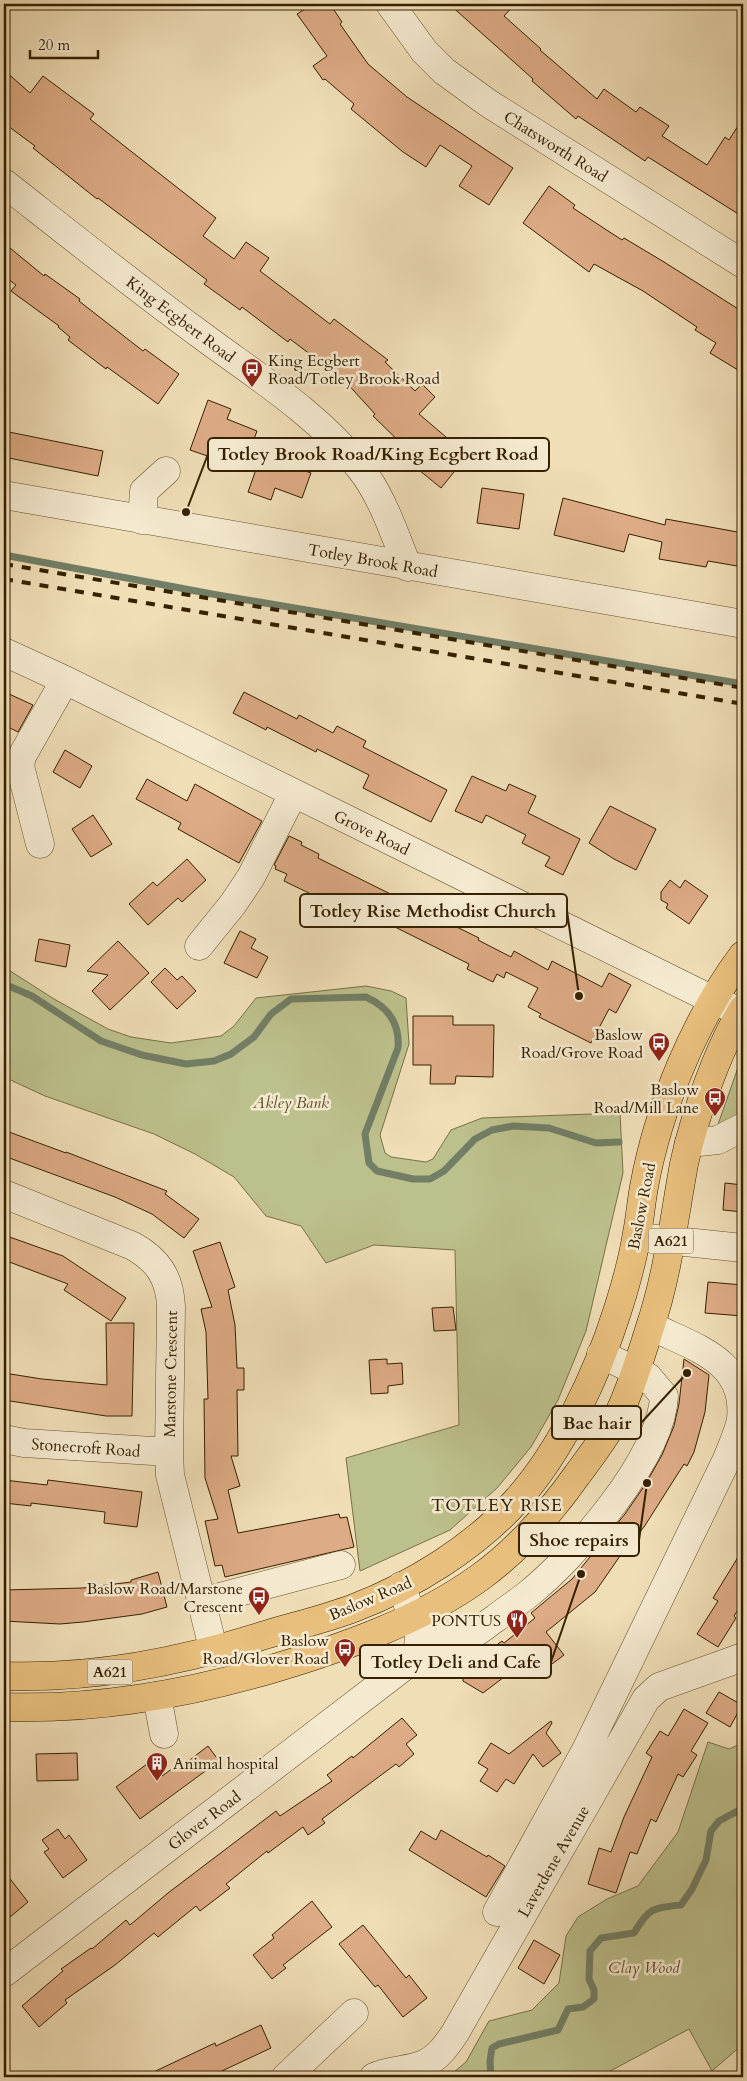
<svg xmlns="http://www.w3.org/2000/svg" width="747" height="2081" font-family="Cardo,serif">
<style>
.green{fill:#bcc08c;stroke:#787046}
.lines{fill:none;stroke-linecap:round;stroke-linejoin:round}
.stream{stroke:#727e65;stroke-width:7}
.building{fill:#ddab85;stroke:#352000}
.minor-casing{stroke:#64502e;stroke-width:29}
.major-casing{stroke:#352000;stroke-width:29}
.minor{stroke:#f5ead0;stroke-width:28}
.major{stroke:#e8bf7c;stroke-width:28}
.rail{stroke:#352000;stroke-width:4;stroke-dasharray:9 9;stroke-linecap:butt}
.labels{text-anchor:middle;stroke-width:5;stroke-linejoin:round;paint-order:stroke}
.shield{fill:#f5ead0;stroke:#6f5d3e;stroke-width:1}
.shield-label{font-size:15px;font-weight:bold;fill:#352000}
.street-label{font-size:16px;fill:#352000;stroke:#f5ead0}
.poi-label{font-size:16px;fill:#352000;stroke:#f5ead0;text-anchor:end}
.park-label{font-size:16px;font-style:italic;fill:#5e502a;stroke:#f5ead0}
.neighbourhood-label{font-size:18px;letter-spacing:1px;fill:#352000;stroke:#f5ead0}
.leader{fill:none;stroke:#352000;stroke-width:2}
.callout-dot{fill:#352000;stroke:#f5ead0;stroke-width:2}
.callout{fill:#f5ead0;stroke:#352000;stroke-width:2}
.callout-label{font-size:18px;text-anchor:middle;font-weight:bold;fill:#352000}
</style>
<rect width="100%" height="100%" fill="#f0deb7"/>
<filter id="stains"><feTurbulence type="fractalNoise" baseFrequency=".004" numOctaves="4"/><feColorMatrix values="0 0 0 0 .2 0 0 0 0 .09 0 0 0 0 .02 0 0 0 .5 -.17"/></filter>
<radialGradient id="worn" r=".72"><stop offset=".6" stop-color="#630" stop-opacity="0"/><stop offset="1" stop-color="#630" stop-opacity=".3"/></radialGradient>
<path class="green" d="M 4,967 L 54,999 L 108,1029 L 131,1037 L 171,1043 L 221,1036 L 234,1026 L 256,998 L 366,986 L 391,991 L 406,998 L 409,1044 L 380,1135 L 385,1153 L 391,1157 L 426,1162 L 433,1159 L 451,1130 L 482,1118 L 620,1113 L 623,1173 L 586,1331 L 558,1400 L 531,1447 L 497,1488 L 450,1530 L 360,1571 L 346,1458 L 459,1425 L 455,1250 L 374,1245 L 326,1263 L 301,1226 L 266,1216 L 234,1177 L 195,1154 L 154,1134 L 45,1096 L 4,1077 Z
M 740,1062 L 743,1066 L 743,1120 L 716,1130 Z
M 708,1742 L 729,1749 L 743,1743 L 743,2044 L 712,2071 L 689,2029 L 599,2077 L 448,2077 L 466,2062 L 489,2021 L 532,2010 L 559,1983 L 566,1936 L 578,1917 L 607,1899 L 638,1886 L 678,1832 Z"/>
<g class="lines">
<path class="stream" d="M 4,555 L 212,594 L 743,684
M 4,984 L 32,996 L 101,1041 L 142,1055 L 186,1064 L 214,1061 L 231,1054 L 254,1037 L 271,1014 L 291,999 L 366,997 C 388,1007 400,1024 398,1048 L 365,1134 L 369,1163 L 377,1171 L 413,1179 L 430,1179 L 444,1171 L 475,1139 L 492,1130 L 513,1126 L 549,1128 L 596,1143 L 619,1142
M 491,2077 L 490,2061 L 492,2048 L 499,2044 L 558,2030 L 568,2009 L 583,2007 L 594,1999 L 594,1990 L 589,1979 L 590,1951 L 601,1938 L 634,1933 C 649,1908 652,1908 681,1905 L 692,1889 L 706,1860 L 711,1831 L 719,1821 L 743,1808"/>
</g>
<path class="building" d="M 313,4 L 330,4 L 342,22 L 340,24 L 368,64 L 407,97 L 513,168 L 489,205 L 459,186 L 472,166 L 440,145 L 426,167 L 403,152 L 351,109 L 354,104 L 325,79 L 323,80 L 313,66 L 327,56 L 297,14 Z
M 449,4 L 515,4 L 504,16 L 541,49 L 540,50 L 597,99 L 604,89 L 636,112 L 640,107 L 669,126 L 662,136 L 707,165 L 725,137 L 729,140 L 743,118 L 743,217 L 648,157 L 645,161 L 578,116 L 576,119 L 532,81 L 533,79 Z
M 4,70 L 30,93 L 43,76 L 94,114 L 90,119 L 216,218 L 203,236 L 234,259 L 246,242 L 269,258 L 260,271 L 330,324 L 334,319 L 388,360 L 385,362 L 415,391 L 422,384 L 435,397 L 419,414 L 453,443 L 440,459 L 454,472 L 441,488 L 403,457 L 409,451 L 373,416 L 375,414 L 344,380 L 290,339 L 288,342 L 242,307 L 240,310 L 204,284 L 207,280 L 98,198 L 97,199 L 33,148 L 35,146 L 4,123 Z
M 549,186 L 575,205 L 573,208 L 622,240 L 624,238 L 664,262 L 743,312 L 743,373 L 710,353 L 716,343 L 695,330 L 697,327 L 643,291 L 594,264 L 589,272 L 523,223 Z
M 4,243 L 44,276 L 45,274 L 80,299 L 79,301 L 143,351 L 145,349 L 179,374 L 158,404 L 107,367 L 106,369 L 68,340 L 70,337 L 58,327 L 59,326 L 11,291 L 16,285 L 4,276 Z
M 208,400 L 231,409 L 227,419 L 257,431 L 248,455 L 222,445 L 216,459 L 190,450 Z
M 4,431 L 103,451 L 98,476 L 4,457 Z
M 264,447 L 283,453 L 280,462 L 311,473 L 302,498 L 275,488 L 271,500 L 248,492 Z
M 482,488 L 524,494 L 519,529 L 477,523 Z
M 563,498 L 665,525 L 666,519 L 743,533 L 743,567 L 708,561 L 706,567 L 659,559 L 662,542 L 629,534 L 624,552 L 554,535 Z
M 244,692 L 297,719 L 299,715 L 333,733 L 337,726 L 366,741 L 363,747 L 447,790 L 431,822 L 363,788 L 369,775 L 317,749 L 316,752 L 267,727 L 266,730 L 233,713 Z
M 9,694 L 33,705 L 18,732 L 4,725 L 4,704 Z
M 65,750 L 92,766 L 80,788 L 53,772 Z
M 472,776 L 506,791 L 509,784 L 536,796 L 528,813 L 580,839 L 563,875 L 545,866 L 550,857 L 522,843 L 526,835 L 486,815 L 482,823 L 455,811 Z
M 147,779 L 187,801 L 195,784 L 262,821 L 239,863 L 178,829 L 181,823 L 136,799 Z
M 610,806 L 656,829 L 636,870 L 614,859 L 589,843 Z
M 93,815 L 112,844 L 91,857 L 72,829 Z
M 289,836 L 302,842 L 301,845 L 319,854 L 318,858 L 479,938 L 478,940 L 511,957 L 514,951 L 548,970 L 552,961 L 602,987 L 609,973 L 631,985 L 616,1013 L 609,1009 L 591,1043 L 539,1017 L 541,1014 L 528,1007 L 538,988 L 506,972 L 504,978 L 497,974 L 493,982 L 467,969 L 469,964 L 383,921 L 387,914 L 349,895 L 342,909 L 284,881 L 287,874 L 275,869 L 276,866 L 274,865 Z
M 187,859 L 206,880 L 182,902 L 178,898 L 148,925 L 129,904 L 153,882 L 157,886 Z
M 670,880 L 680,888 L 685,880 L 708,896 L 689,924 L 666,908 L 668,904 L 661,900 L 661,892 Z
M 240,931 L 256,939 L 251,948 L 268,957 L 257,978 L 224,963 Z
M 39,939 L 70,945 L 66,967 L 35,961 Z
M 118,941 L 149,973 L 110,1010 L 92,991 L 108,975 L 87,971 Z
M 165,968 L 177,980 L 182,976 L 196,991 L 177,1009 L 151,982 Z
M 413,1016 L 453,1016 L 453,1025 L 494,1025 L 493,1077 L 456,1076 L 455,1084 L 430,1084 L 431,1065 L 413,1065 Z
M 9,1132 L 66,1153 L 66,1152 L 167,1191 L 165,1194 L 199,1219 L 184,1238 L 152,1214 L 115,1197 L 4,1156 L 4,1144 Z
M 725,1183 L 743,1185 L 743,1212 L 723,1210 Z
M 4,1235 L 63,1256 L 126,1298 L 111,1321 L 64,1290 L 68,1284 L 4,1260 Z
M 220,1242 L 235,1287 L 228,1290 L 235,1325 L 237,1368 L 244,1368 L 244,1390 L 237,1390 L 238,1456 L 231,1456 L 240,1486 L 228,1490 L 238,1533 L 339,1514 L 340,1518 L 347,1517 L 354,1547 L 225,1577 L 222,1565 L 215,1566 L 205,1521 L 218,1519 L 205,1478 L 204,1399 L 208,1399 L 206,1332 L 201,1309 L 212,1307 L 193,1251 Z
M 708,1282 L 743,1285 L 743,1316 L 705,1313 Z
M 453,1307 L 456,1330 L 434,1331 L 432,1308 Z
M 106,1323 L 134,1323 L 132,1416 L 106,1416 L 4,1400 L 4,1373 L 42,1379 L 107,1385 Z
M 387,1359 L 387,1364 L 402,1363 L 403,1384 L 388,1386 L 388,1393 L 371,1394 L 369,1360 Z
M 684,1359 L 709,1375 L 705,1412 L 694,1452 L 687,1466 L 684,1464 L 644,1527 L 620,1556 L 595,1592 L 546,1632 L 564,1655 L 548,1667 L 538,1654 L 519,1669 L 520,1665 L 483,1693 L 463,1681 L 463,1670 L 502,1641 L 504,1643 L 535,1618 L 531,1613 L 572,1579 L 625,1514 L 645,1485 L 662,1455 L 674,1426 L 679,1404 Z
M 4,1480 L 47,1485 L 48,1480 L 142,1492 L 137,1527 L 104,1523 L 105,1512 L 31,1503 L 31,1506 L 4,1503 Z
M 743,1549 L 743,1602 L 734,1616 L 736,1618 L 718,1647 L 697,1634 L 718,1601 L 713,1598 Z
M 158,1572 L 167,1607 L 142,1614 L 83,1622 L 60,1624 L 4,1621 L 4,1590 L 83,1588 L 131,1582 L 131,1580 Z
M 719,1692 L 742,1705 L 730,1727 L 706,1713 Z
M 684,1709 L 708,1723 L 691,1751 L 697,1755 L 683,1777 L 678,1774 L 656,1822 L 651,1819 L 637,1854 L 630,1852 L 616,1893 L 588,1884 L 599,1848 L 611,1852 L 624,1817 L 652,1757 L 646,1753 L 660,1731 L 668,1736 Z
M 402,1718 L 417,1735 L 406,1744 L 414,1754 L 399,1767 L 396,1764 L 322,1819 L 325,1823 L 308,1835 L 303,1827 L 268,1853 L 267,1851 L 226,1884 L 230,1888 L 200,1911 L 196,1906 L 158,1937 L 154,1933 L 115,1965 L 65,2000 L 67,2003 L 39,2027 L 22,2006 L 63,1971 L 61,1969 L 91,1948 L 92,1949 L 126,1920 L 130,1925 L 168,1893 L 276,1811 L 280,1816 L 332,1781 L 327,1775 L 352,1756 L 353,1758 Z
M 551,1721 L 552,1723 L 546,1733 L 561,1753 L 543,1767 L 533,1754 L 514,1784 L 506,1779 L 497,1792 L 480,1781 L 488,1769 L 478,1763 L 491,1743 L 509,1754 Z
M 208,1746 L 219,1761 L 140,1819 L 116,1787 L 151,1761 L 162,1776 L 180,1763 L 182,1766 Z
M 77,1753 L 78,1780 L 37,1781 L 36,1754 Z
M 58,1829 L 65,1839 L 69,1835 L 87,1860 L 63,1878 L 44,1852 L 49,1849 L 42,1840 Z
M 441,1830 L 487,1857 L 488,1855 L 505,1866 L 486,1897 L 409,1850 L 421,1831 L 436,1840 Z
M 4,1871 L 28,1902 L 4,1922 Z
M 312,1901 L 332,1927 L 283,1965 L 286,1968 L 272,1979 L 253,1955 L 274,1938 L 272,1935 Z
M 363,1925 L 406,1978 L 409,1975 L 427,1998 L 403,2017 L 378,1985 L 375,1987 L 339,1944 Z
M 534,1940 L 560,1955 L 544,1984 L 518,1968 Z
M 261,2025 L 271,2048 L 209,2077 L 143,2077 L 215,2043 L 216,2046 Z"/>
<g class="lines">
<g class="minor-casing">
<path id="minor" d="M 390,4 L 424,51 L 444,71 L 488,103 L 743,264
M 4,183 C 69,234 134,286 201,335 C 256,376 318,414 360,468 C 383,497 394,534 408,567
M 4,495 L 743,624
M 142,520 L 144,491 L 166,471
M 4,652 L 65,680 L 713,1000 L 741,1012
M 40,844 L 20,766 L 22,756 L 65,680
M 199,946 L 233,904 L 251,877 L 293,794
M 689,1143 L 718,1140 L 743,1127
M 4,1194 L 133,1246 C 158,1260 170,1278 171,1307 L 169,1452 L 170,1475 L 214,1652
M 637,1237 L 743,1248
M 4,1439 L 24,1443 L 169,1452
M 201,1602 L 341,1565
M 419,1634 C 436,1637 455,1643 471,1635 C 480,1631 488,1623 496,1618 C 506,1610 517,1603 527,1595 C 574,1558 662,1457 664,1396 L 648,1377 L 601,1354
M 157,1696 L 164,1734
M 497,1912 L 586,1750 L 727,1459 C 732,1446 739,1432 741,1419 C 747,1359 692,1347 651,1326
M 4,1973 L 410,1662 L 418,1650 L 419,1634 L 401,1586
M 286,2077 L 354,2013
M 374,2077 C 390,2069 409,2071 424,2064 C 438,2058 447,2045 455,2033 L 646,1699 L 659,1687 L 743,1657"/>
</g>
<g class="major-casing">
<path id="major" d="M 4,1676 C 94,1679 180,1662 265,1635 C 295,1626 325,1619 354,1608 C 412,1586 475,1547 517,1500 C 561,1451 597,1375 617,1312 C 625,1287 633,1259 637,1233 C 640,1218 641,1203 644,1187 C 658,1109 695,1019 743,955
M 4,1707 C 96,1710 187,1694 275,1668 C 345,1647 419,1621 479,1578 C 518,1550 550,1513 577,1475 C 592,1455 607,1435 619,1413 C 631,1389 642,1353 650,1327 C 668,1274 674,1218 684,1164 C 694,1118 718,1048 743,1009"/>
</g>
<use href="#minor" class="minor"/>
<use href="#major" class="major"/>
<path class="rail" d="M 4,564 L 743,688
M 4,579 L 743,704"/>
</g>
<defs>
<g id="bus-pin" transform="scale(1.125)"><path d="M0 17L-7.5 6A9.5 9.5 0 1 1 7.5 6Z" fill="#8f2418" stroke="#f5ead0"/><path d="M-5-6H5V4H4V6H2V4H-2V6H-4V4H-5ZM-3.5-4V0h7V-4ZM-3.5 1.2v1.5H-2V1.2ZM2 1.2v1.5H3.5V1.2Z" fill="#fff"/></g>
<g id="restaurant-pin" transform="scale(1.125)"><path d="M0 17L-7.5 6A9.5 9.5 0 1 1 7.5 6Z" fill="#8f2418" stroke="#f5ead0"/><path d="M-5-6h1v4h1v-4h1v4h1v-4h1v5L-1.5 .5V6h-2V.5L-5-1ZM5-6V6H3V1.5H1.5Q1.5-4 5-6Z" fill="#fff"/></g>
<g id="building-pin" transform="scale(1.125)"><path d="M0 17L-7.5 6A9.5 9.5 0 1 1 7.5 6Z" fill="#8f2418" stroke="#f5ead0"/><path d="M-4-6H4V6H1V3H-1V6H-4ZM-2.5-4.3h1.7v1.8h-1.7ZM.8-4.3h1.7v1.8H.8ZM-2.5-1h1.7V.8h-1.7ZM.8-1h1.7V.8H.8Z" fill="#fff"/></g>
</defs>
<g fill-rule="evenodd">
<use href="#bus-pin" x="252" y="369"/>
<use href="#bus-pin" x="659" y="1043"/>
<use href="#bus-pin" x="715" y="1098"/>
<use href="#bus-pin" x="259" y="1597"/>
<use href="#restaurant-pin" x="517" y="1620"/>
<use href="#bus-pin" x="345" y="1649"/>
<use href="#building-pin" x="157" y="1763"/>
</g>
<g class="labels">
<g class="shield">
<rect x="648.5" y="1228.5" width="45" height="25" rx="4"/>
<rect x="87.5" y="1659.5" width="45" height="25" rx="4"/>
</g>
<g class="shield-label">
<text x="671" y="1246">A621</text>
<text x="110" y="1677">A621</text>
</g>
<g class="street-label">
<text transform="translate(556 146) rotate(32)" y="6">Chatsworth Road</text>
<text transform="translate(181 319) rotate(37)" y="6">King Ecgbert Road</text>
<text transform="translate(373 560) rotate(10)" y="6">Totley Brook Road</text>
<text transform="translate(372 832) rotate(26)" y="6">Grove Road</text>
<text transform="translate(641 1206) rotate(-79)" y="6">Baslow Road</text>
<text transform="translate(170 1374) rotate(-89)" y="6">Marstone Crescent</text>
<text transform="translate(86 1447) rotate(4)" y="6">Stonecroft Road</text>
<text transform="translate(370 1598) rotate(-23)" y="6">Baslow Road</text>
<text transform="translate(204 1820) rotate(-37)" y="6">Glover Road</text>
<text transform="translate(553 1861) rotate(-60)" y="6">Laverdene Avenue</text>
</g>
<g class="poi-label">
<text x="268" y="366" text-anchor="start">King Ecgbert<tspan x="268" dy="18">Road/Totley Brook Road</tspan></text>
<text x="643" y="1040">Baslow<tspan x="643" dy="18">Road/Grove Road</tspan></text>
<text x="699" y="1095">Baslow<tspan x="699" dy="18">Road/Mill Lane</tspan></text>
<text x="243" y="1594">Baslow Road/Marstone<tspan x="243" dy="18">Crescent</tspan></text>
<text x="501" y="1626">PONTUS</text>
<text x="329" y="1646">Baslow<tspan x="329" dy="18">Road/Glover Road</tspan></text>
<text x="173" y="1769" text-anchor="start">Animal hospital</text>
</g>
<g class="park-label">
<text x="291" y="1108">Akley Bank</text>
<text x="644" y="1973">Clay Wood</text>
</g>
<g class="neighbourhood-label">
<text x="497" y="1511">TOTLEY RISE</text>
</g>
</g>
<path class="leader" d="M186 512L208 454M579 996L567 911M687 1373L641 1423M647 1483L639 1540M581 1574L551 1662"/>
<g class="callout-dot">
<circle cx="186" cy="512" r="5"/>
<circle cx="579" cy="996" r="5"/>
<circle cx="687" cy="1373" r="5"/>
<circle cx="647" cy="1483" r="5"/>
<circle cx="581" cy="1574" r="5"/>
</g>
<g class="callout">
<rect x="208" y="438" width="341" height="33" rx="5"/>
<rect x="300" y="894" width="267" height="33" rx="5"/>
<rect x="552" y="1406" width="89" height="33" rx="5"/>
<rect x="519" y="1523" width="120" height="33" rx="5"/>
<rect x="360" y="1645" width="191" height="33" rx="5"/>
</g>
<g class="callout-label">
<text x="378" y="460">Totley Brook Road/King Ecgbert Road</text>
<text x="433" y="917">Totley Rise Methodist Church</text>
<text x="597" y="1429">Bae hair</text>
<text x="579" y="1546">Shoe repairs</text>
<text x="456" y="1668">Totley Deli and Cafe</text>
</g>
<rect width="747" height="2081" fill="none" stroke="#f0deb7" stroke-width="20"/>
<rect x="5" y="5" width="737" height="2071" fill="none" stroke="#352000" stroke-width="2.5"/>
<rect x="10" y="10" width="727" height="2061" fill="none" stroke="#352000"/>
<path d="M30 50v8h68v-8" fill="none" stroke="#352000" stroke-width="2.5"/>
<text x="38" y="50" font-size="15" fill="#352000" stroke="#f5ead0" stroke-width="4" paint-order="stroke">20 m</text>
<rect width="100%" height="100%" filter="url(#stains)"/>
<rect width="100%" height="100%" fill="url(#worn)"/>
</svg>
